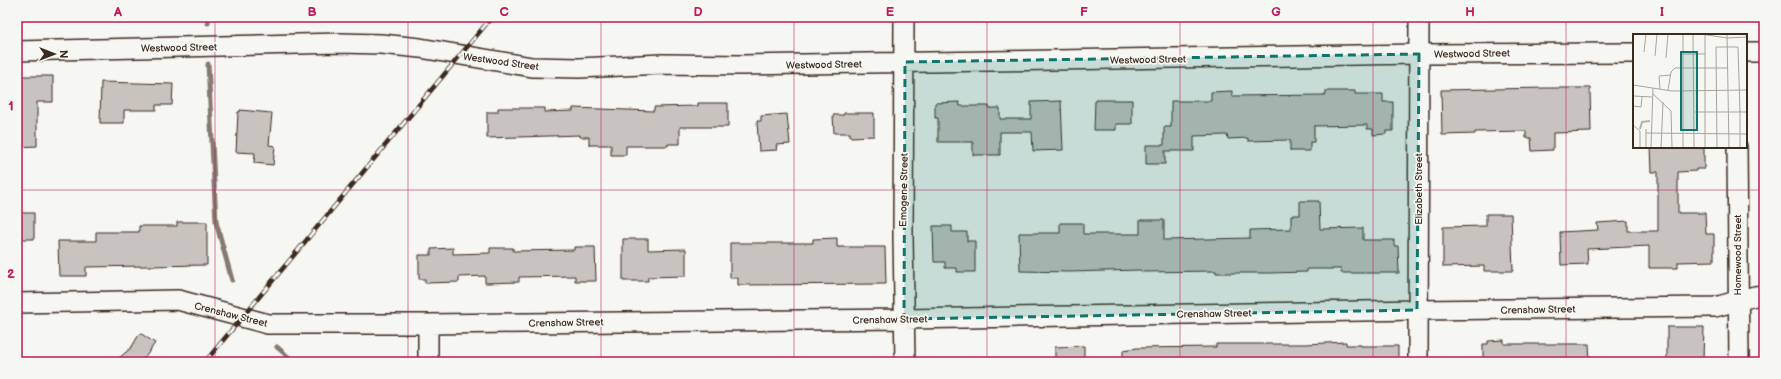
<svg xmlns="http://www.w3.org/2000/svg" width="1781" height="379" font-family="'Balsamiq Sans',sans-serif">
<style>
.lines{fill:none;stroke-linecap:round;stroke-linejoin:round}
.stream{stroke:#857a71;stroke-width:5}
.building{fill:#c8c3be;stroke:#3b2a1e}
.street-casing{stroke:#3b2a1e;stroke-width:22}
.street{stroke:#f6f6f2;stroke-width:19}
.rail-casing{stroke:#3b2a1e;stroke-width:4.5}
.rail{stroke:#f6f6f2;stroke-width:3;stroke-dasharray:9;stroke-linecap:butt}
.marked{fill:#0f766e;fill-opacity:0.2;stroke:#0f766e;stroke-width:3;stroke-dasharray:8 5;stroke-linejoin:round}
.grid{fill:none;stroke:#c2185b;stroke-width:1;stroke-opacity:0.55}
.labels{text-anchor:middle;stroke-width:3.5;stroke-linejoin:round;paint-order:stroke}
.street-label{font-size:10px;fill:#3b2a1e;stroke:#f6f6f2}
.inset-river{fill:none;stroke:#b6b0a9;stroke-width:2}
.inset-road{fill:none;stroke:#aba49d;stroke-width:1}
.view{fill:#0f766e;fill-opacity:0.15;stroke:#0f766e;stroke-width:2}
.inset-edge{fill:none;stroke:#3b2a1e;stroke-width:2}
.neatline{fill:none;stroke:#c2185b;stroke-width:1.5}
.grid-label{font-size:13px;text-anchor:middle;font-weight:bold;fill:#c2185b}
</style>
<rect width="100%" height="100%" fill="#f6f6f2"/>
<filter id="ink" filterUnits="userSpaceOnUse"><feTurbulence type="fractalNoise" baseFrequency=".025" numOctaves="2"/><feDisplacementMap in="SourceGraphic" scale="8" xChannelSelector="R" yChannelSelector="G"/><feConvolveMatrix kernelMatrix="1 2 1 2 8 2 1 2 1" color-interpolation-filters="sRGB"/></filter>
<g filter="url(#ink)">
<g class="lines">
<path class="stream" d="M 208,17 L 208,23
M 208,64 L 216,222 L 232,280
M 277,347 L 294,362"/>
</g>
<path class="building" d="M 17,76 L 53,76 L 53,102 L 37,102 L 37,146 L 17,147 Z
M 101,82 L 173,84 L 172,105 L 156,105 L 156,110 L 124,110 L 124,123 L 100,123 Z
M 1547,88 L 1590,88 L 1591,132 L 1553,133 L 1553,150 L 1532,151 L 1531,138 L 1526,138 L 1526,131 L 1475,132 L 1475,134 L 1442,135 L 1441,90 Z
M 1232,91 L 1232,96 L 1326,95 L 1326,91 L 1355,91 L 1355,94 L 1383,94 L 1383,102 L 1393,102 L 1393,131 L 1386,131 L 1386,134 L 1373,135 L 1373,129 L 1367,129 L 1367,125 L 1314,126 L 1314,142 L 1310,142 L 1310,151 L 1290,151 L 1290,140 L 1248,141 L 1248,138 L 1228,139 L 1227,135 L 1194,136 L 1194,151 L 1165,151 L 1165,164 L 1146,164 L 1146,145 L 1164,145 L 1164,127 L 1171,127 L 1171,101 L 1211,101 L 1211,92 Z
M 1095,100 L 1132,100 L 1132,124 L 1116,124 L 1116,130 L 1094,130 Z
M 1061,101 L 1063,150 L 1033,151 L 1032,132 L 1000,132 L 1000,155 L 973,155 L 973,142 L 938,142 L 938,118 L 935,118 L 935,103 L 959,102 L 960,106 L 989,106 L 989,108 L 1000,108 L 1000,119 L 1031,119 L 1031,102 Z
M 698,103 L 728,103 L 728,127 L 680,127 L 680,144 L 668,144 L 668,146 L 626,146 L 626,155 L 611,155 L 611,145 L 589,145 L 589,137 L 580,137 L 580,135 L 487,138 L 487,112 L 498,112 L 498,108 L 545,108 L 545,112 L 573,111 L 573,108 L 654,111 L 654,107 L 698,106 Z
M 240,110 L 272,113 L 269,145 L 275,146 L 273,165 L 254,163 L 255,153 L 236,152 L 238,112 L 240,112 Z
M 844,113 L 874,113 L 874,136 L 850,137 L 850,133 L 834,133 L 833,115 L 844,115 Z
M 787,114 L 790,144 L 776,145 L 777,150 L 759,151 L 757,121 L 761,121 L 761,116 Z
M 1651,147 L 1704,148 L 1704,169 L 1696,169 L 1696,171 L 1678,172 L 1678,213 L 1705,213 L 1706,234 L 1714,234 L 1714,261 L 1678,262 L 1678,268 L 1649,268 L 1649,246 L 1587,249 L 1588,264 L 1561,265 L 1560,232 L 1598,230 L 1597,223 L 1628,221 L 1628,231 L 1658,231 L 1658,172 L 1652,172 Z
M 1300,201 L 1319,201 L 1320,229 L 1363,228 L 1363,240 L 1394,240 L 1394,246 L 1398,246 L 1399,273 L 1341,273 L 1341,269 L 1307,269 L 1307,272 L 1269,273 L 1216,273 L 1216,271 L 1143,272 L 1140,270 L 1070,272 L 1020,271 L 1019,233 L 1060,233 L 1060,223 L 1083,223 L 1083,234 L 1140,234 L 1140,220 L 1164,220 L 1164,240 L 1250,238 L 1250,230 L 1291,229 L 1291,215 L 1300,215 Z
M 17,213 L 34,213 L 34,239 L 17,239 Z
M 1486,214 L 1511,214 L 1513,271 L 1484,271 L 1484,266 L 1443,267 L 1443,227 L 1486,226 Z
M 177,222 L 207,222 L 207,265 L 86,267 L 86,276 L 59,276 L 58,241 L 96,241 L 96,232 L 139,232 L 139,226 L 177,226 Z
M 933,226 L 952,226 L 952,232 L 967,232 L 967,241 L 975,241 L 975,272 L 957,272 L 957,268 L 945,268 L 945,262 L 934,262 Z
M 837,238 L 837,247 L 885,247 L 886,284 L 738,285 L 738,278 L 730,278 L 730,243 L 813,243 L 813,239 Z
M 623,239 L 648,239 L 648,250 L 686,249 L 686,276 L 648,277 L 648,281 L 623,281 Z
M 574,247 L 595,247 L 596,281 L 575,281 L 575,276 L 519,277 L 519,282 L 485,283 L 485,276 L 459,277 L 459,282 L 425,283 L 425,279 L 419,279 L 419,255 L 431,255 L 431,249 L 453,248 L 453,254 L 490,253 L 490,248 L 513,248 L 513,251 L 574,250 Z
M 1667,327 L 1704,327 L 1703,359 L 1667,359 Z
M 140,333 L 155,343 L 142,362 L 114,362 L 131,348 Z
M 1504,340 L 1504,344 L 1589,344 L 1590,362 L 1483,362 L 1483,344 L 1488,344 L 1488,341 Z
M 1346,342 L 1346,345 L 1361,345 L 1361,346 L 1398,346 L 1398,362 L 1123,362 L 1123,350 L 1137,348 L 1216,347 L 1216,344 L 1306,344 Z
M 1084,346 L 1084,362 L 1055,362 L 1055,347 Z"/>
<g class="lines">
<g class="street-casing">
<path id="street" d="M 904,17 L 903,236 L 905,362
M 17,51 L 339,43 L 381,44 L 420,48 L 532,67 L 579,68 L 662,64 L 743,65 L 1419,54 L 1634,53
M 1746,52 L 1764,52
M 1737,147 L 1739,362
M 17,303 L 178,300 L 268,324 L 428,324 L 904,319 L 1417,310 L 1715,307 L 1755,296 L 1764,295
M 428,362 L 428,324
M 1418,362 L 1419,17"/>
</g>
<use href="#street" class="street"/>
<g class="rail-casing">
<path id="rail" d="M 205,362 L 492,17"/>
</g>
<use href="#rail" class="rail"/>
</g>
</g>
<path class="marked" d="M 1419,54 L 1417,310 L 904,319 L 905,62 Z"/>
<path class="grid" d="M 215,17 L 215,362M 408,17 L 408,362M 601,17 L 601,362M 794,17 L 794,362M 987,17 L 987,362M 1180,17 L 1180,362M 1373,17 L 1373,362M 1566,17 L 1566,362M 17,190 L 1764,190"/>
<g class="labels">
<g class="street-label">
<text transform="translate(179 47) rotate(-1)" y="4">Westwood Street</text>
<text transform="translate(1472 53) rotate(-1)" y="4">Westwood Street</text>
<text transform="translate(1148 59) rotate(-1)" y="4">Westwood Street</text>
<text transform="translate(501 61) rotate(8)" y="4">Westwood Street</text>
<text transform="translate(824 64) rotate(-1)" y="4">Westwood Street</text>
<text transform="translate(1418 189) rotate(-90)" y="4">Elizabeth Street</text>
<text transform="translate(903 190) rotate(-89)" y="4">Emogene Street</text>
<text transform="translate(1737 255) rotate(-90)" y="4">Homewood Street</text>
<text transform="translate(1538 309) rotate(-1)" y="4">Crenshaw Street</text>
<text transform="translate(1214 313) rotate(-1)" y="4">Crenshaw Street</text>
<text transform="translate(231 314) rotate(14)" y="4">Crenshaw Street</text>
<text transform="translate(890 319) rotate(-1)" y="4">Crenshaw Street</text>
<text transform="translate(566 322) rotate(-1)" y="4">Crenshaw Street</text>
</g>
</g>
<g transform="translate(1633 34)">
<rect width="114" height="114" fill="#f6f6f2"/>
<path class="inset-river" d="M 7,95 L 9,88 L 17,87"/>
<path class="inset-road" d="M 50,0 L 50,114M 60,0 L 61,114M 68,0 L 94,4 L 114,3M 94,0 L 96,113M 72,1 L 72,114M 11,18 L 13,0M 50,20 L 72,20M 22,22 L 24,0M 33,24 L 35,0M 0,51 L 39,57 L 114,56M 27,55 L 26,42 L 38,41M 35,56 L 38,38 L 42,34 L 95,34M 20,60 L 38,77 L 39,114M 0,62 L 19,63M 0,72 L 8,73 L 9,63M 107,76 L 107,114M 62,78 L 114,78M 0,91 L 7,97 L 7,114M 13,99 L 114,100M 13,114 L 13,95M 18,114 L 20,54M 28,114 L 30,68M 84,114 L 83,13 L 105,13 L 107,78"/>
<path class="view" d="M 48,18 L 64,18 L 64,96 L 48,96 Z"/>
<rect width="114" height="114" class="inset-edge"/>
</g>
<rect width="1781" height="379" fill="none" stroke="#f6f6f2" stroke-width="44"/>
<g transform="translate(54 54) rotate(90)" stroke="#f6f6f2" stroke-width="3" paint-order="stroke">
<path d="M0-3L7 15L0 10L-7 15Z" fill="#3b2a1e"/>
<text y="-6" font-size="11" font-weight="bold" text-anchor="middle" fill="#3b2a1e">N</text>
</g>
<rect x="22" y="22" width="1737" height="335" class="neatline"/>
<g class="grid-label">
<text x="118" y="16">A</text>
<text x="312" y="16">B</text>
<text x="504" y="16">C</text>
<text x="698" y="16">D</text>
<text x="890" y="16">E</text>
<text x="1084" y="16">F</text>
<text x="1276" y="16">G</text>
<text x="1470" y="16">H</text>
<text x="1662" y="16">I</text>
<text x="11" y="110">1</text>
<text x="11" y="278">2</text>
</g>
</svg>
